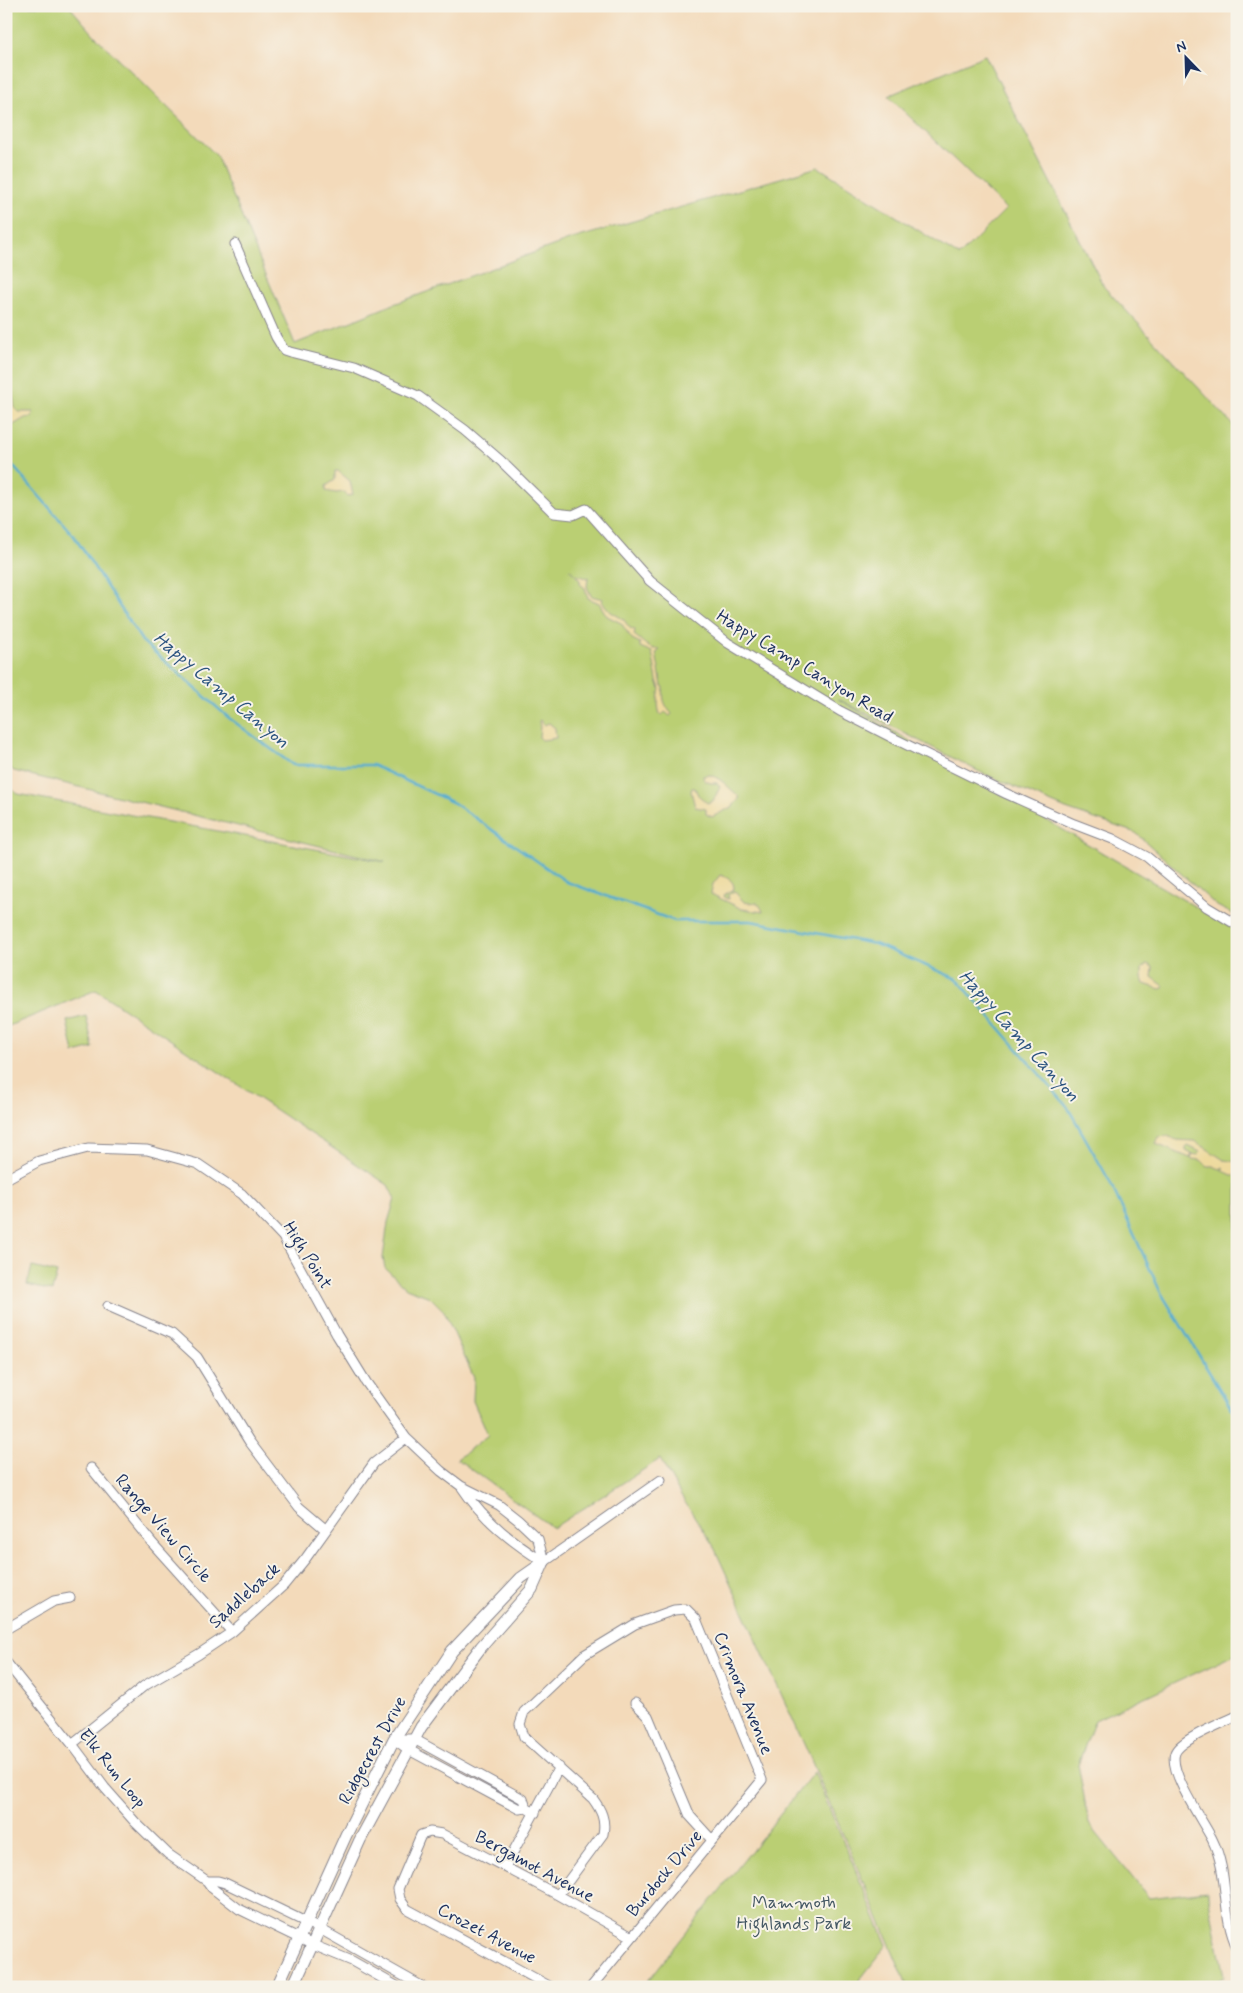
<svg xmlns="http://www.w3.org/2000/svg" width="1243" height="1993" font-family="Mynerve,sans-serif">
<style>
.green{fill:#bacf73;stroke:#6a7f68}
.sand{fill:#eeda9e;stroke:#84847e}
.lines{fill:none;stroke-linecap:round;stroke-linejoin:round}
.stream{stroke:#52acd0;stroke-width:2.5}
.minor-casing{stroke:#87848c;stroke-width:11}
.tertiary-casing{stroke:#87848c;stroke-width:13}
.minor{stroke:#fff;stroke-width:9}
.tertiary{stroke:#fff;stroke-width:11}
.labels{text-anchor:middle;stroke-width:4;stroke-linejoin:round;paint-order:stroke}
.street-label{font-size:18px;fill:#1b2f5e;stroke:#f7f3e8}
.park-label{font-size:18px;fill:#435763;stroke:#f7f3e8}
.water-label{font-size:19px;font-style:italic;fill:#2c5480;stroke:#f7f3e8}
</style>
<rect width="100%" height="100%" fill="#f7f3e8"/>
<filter id="ink" filterUnits="userSpaceOnUse"><feTurbulence type="fractalNoise" baseFrequency=".02" numOctaves="2"/><feDisplacementMap in="SourceGraphic" scale="10" xChannelSelector="R" yChannelSelector="G"/><feConvolveMatrix kernelMatrix="1 2 1 2 8 2 1 2 1" color-interpolation-filters="sRGB"/></filter>
<filter id="wash" filterUnits="userSpaceOnUse"><feTurbulence type="fractalNoise" baseFrequency=".0096" numOctaves="4" result="noise"/><feDisplacementMap in="SourceGraphic" scale="20" xChannelSelector="R" yChannelSelector="G"/><feGaussianBlur stdDeviation="1.12" result="paint"/><feColorMatrix in="noise" values="0 0 0 0 0 0 0 0 0 0 0 0 0 0 0 0 0 1.4 0 .05"/><feComposite in="paint" operator="in"/></filter>
<g filter="url(#wash)">
<rect width="100%" height="100%" fill="#f3daba"/>
<path class="green" d="M 6,6 L 69,6 L 97,38 L 216,155 L 295,344 L 394,304 L 569,240 L 818,167 L 959,256 L 1006,209 L 888,96 L 985,55 L 1104,287 L 1237,429 L 1237,916 L 1217,906 L 1136,833 L 1066,809 L 980,772 L 838,699 L 1237,931 L 1237,1654 L 1095,1720 L 1078,1764 L 1089,1824 L 1149,1898 L 1207,1891 L 1224,1976 L 1207,1987 L 908,1987 L 809,1755 L 713,1545 L 681,1496 L 660,1459 L 553,1528 L 457,1459 L 488,1435 L 473,1401 L 474,1378 L 444,1311 L 430,1297 L 406,1288 L 385,1268 L 383,1258 L 388,1222 L 395,1199 L 388,1185 L 96,990 L 6,1027 L 6,785 L 18,794 L 385,862 L 14,771 L 6,765 Z
M 86,1016 L 93,1048 L 74,1053 L 67,1021 Z
M 32,1267 L 57,1273 L 52,1291 L 27,1285 Z
M 814,1772 L 887,1945 L 854,1987 L 643,1987 Z"/>
<path class="sand" d="M 8,362 L 15,409 L 19,412 L 33,412 L 32,417 L 25,418 L 10,427 L 6,424 L 6,363 Z
M 335,471 L 338,471 L 350,481 L 353,495 L 347,496 L 345,492 L 336,493 L 326,491 L 326,486 L 335,480 Z
M 569,569 L 576,575 L 586,578 L 588,577 L 587,587 L 591,596 L 603,599 L 602,602 L 611,612 L 623,619 L 630,628 L 635,630 L 634,635 C 642,640 649,651 659,649 L 659,651 L 656,653 L 662,686 L 664,687 C 662,698 664,705 672,714 L 670,716 L 665,712 L 662,715 L 660,714 C 657,706 658,697 660,689 L 657,680 L 652,652 L 640,647 L 640,643 L 632,639 L 621,623 L 607,616 L 599,603 L 588,598 L 585,588 L 580,584 L 580,580 Z
M 540,720 L 544,725 L 549,723 L 555,728 L 556,738 L 542,740 L 539,737 L 540,727 L 539,721 Z
M 710,775 C 723,779 728,788 739,796 L 739,799 L 732,807 L 712,817 L 706,814 L 706,809 L 695,807 L 691,791 L 692,788 L 695,788 L 698,795 L 707,803 L 713,801 L 720,787 L 717,783 L 710,783 L 704,780 L 703,776 Z
M 720,875 C 728,878 734,880 734,889 L 724,895 L 725,898 L 729,899 L 728,895 L 734,891 L 744,902 C 755,905 757,897 763,912 L 742,909 L 711,894 L 713,884 Z
M 1147,964 L 1153,967 L 1152,977 L 1164,986 L 1163,988 L 1160,989 L 1144,984 L 1142,978 L 1142,968 Z
M 1168,1136 L 1176,1140 L 1195,1141 L 1224,1160 L 1237,1162 L 1237,1175 L 1232,1175 L 1221,1170 L 1224,1170 L 1223,1167 L 1220,1169 L 1213,1166 L 1207,1166 L 1201,1160 L 1191,1159 L 1192,1154 L 1199,1155 L 1200,1152 L 1188,1146 L 1186,1148 L 1186,1151 L 1192,1154 L 1190,1158 L 1156,1144 L 1159,1137 Z"/>
<g class="lines">
<path class="stream" d="M 6,458 L 74,536 L 142,641 L 229,718 L 293,765 L 372,765 L 454,803 L 567,882 L 675,921 L 751,921 L 875,944 L 957,979 L 1067,1106 L 1109,1180 L 1160,1291 L 1237,1418"/>
</g>
</g>
<g filter="url(#ink)">
<g class="lines">
<g class="minor-casing">
<path id="minor" d="M 235,244 L 276,337 L 284,350 L 290,352 L 354,368 L 418,396 L 465,430 L 501,461 L 554,513 L 573,515 L 586,509 L 650,581 L 728,643 L 840,711 L 893,738 L 1007,794 L 1074,824 L 1113,839 L 1147,857 L 1207,907 L 1237,925
M 6,1179 L 39,1161 L 88,1148 L 147,1150 L 198,1164 L 242,1194 L 283,1237 L 337,1335 L 366,1382 L 406,1438 L 441,1471 L 461,1486
M 108,1306 L 172,1334 L 197,1357 L 249,1441 L 299,1507 L 325,1529
M 91,1468 L 153,1544 L 232,1632
M 461,1486 L 499,1505 L 518,1520 L 538,1539 L 544,1562 C 511,1542 482,1518 461,1486 Z
M 544,1562 L 661,1480
M 6,1629 L 54,1601 L 70,1598
M 6,1662 L 72,1744 L 105,1788 L 135,1822 L 168,1854 L 207,1881 L 212,1888 L 239,1909 L 313,1945 L 352,1961 L 398,1987
M 635,1703 L 648,1716 L 690,1816 L 712,1840
M 1237,1716 C 1223,1723 1180,1739 1175,1753 C 1168,1772 1203,1821 1212,1839 C 1230,1875 1221,1915 1237,1947
M 72,1744 L 144,1686 L 199,1654 L 232,1632 L 284,1585 L 306,1558 L 374,1463 L 406,1438
M 526,1808 L 523,1799 L 414,1739 L 394,1739 L 409,1750 L 519,1809 L 526,1808 L 535,1813
M 505,1867 L 559,1767
M 207,1881 L 218,1881 L 225,1883 L 320,1929 L 423,1987
M 558,1895 L 603,1834 C 606,1820 601,1810 593,1799 L 524,1737 L 520,1724 L 524,1712 L 584,1655 L 635,1624 L 674,1610 L 686,1609 L 696,1619 L 762,1780 L 591,1987
M 551,1987 L 407,1909 L 400,1899 L 398,1889 L 421,1835 L 430,1832 L 442,1834 L 558,1895 L 632,1937
M 1231,1987 L 1237,1981"/>
</g>
<g class="tertiary-casing">
<path id="tertiary" d="M 277,1987 L 346,1835 L 394,1739 L 452,1651 L 521,1578 L 544,1562
M 293,1987 L 360,1840 L 421,1727 L 481,1647 L 532,1589 L 543,1564"/>
</g>
<use href="#minor" class="minor"/>
<use href="#tertiary" class="tertiary"/>
</g>
</g>
<g class="labels">
<g class="street-label">
<text transform="translate(805 666) rotate(31)" y="6">Happy Camp Canyon Road</text>
<text transform="translate(308 1255) rotate(58)" y="6">High Point</text>
<text transform="translate(164 1528) rotate(49)" y="6">Range View Circle</text>
<text transform="translate(244 1595) rotate(-42)" y="6">Saddleback</text>
<text transform="translate(744 1693) rotate(68)" y="6">Crimora Avenue</text>
<text transform="translate(372 1750) rotate(-61)" y="6">Ridgecrest Drive</text>
<text transform="translate(113 1768) rotate(51)" y="6">Elk Run Loop</text>
<text transform="translate(535 1866) rotate(28)" y="6">Bergamot Avenue</text>
<text transform="translate(664 1873) rotate(-50)" y="6">Burdock Drive</text>
<text transform="translate(487 1933) rotate(28)" y="6">Crozet Avenue</text>
</g>
<g class="park-label">
<text x="794" y="1908">Mammoth<tspan x="794" dy="21">Highlands Park</tspan></text>
</g>
<g class="water-label">
<text transform="translate(222 689) rotate(40)" y="7">Happy Camp Canyon</text>
<text transform="translate(1020 1035) rotate(48)" y="7">Happy Camp Canyon</text>
</g>
</g>
<rect width="1243" height="1993" fill="none" stroke="#f7f3e8" stroke-width="25"/>
<g transform="translate(1186 58) rotate(337)" stroke="#f7f3e8" stroke-width="4" paint-order="stroke">
<path d="M0-4L9 19L0 12L-9 19Z" fill="#1b2f5e"/>
<text y="-8" font-size="14" font-weight="bold" text-anchor="middle" fill="#1b2f5e">N</text>
</g>
</svg>
